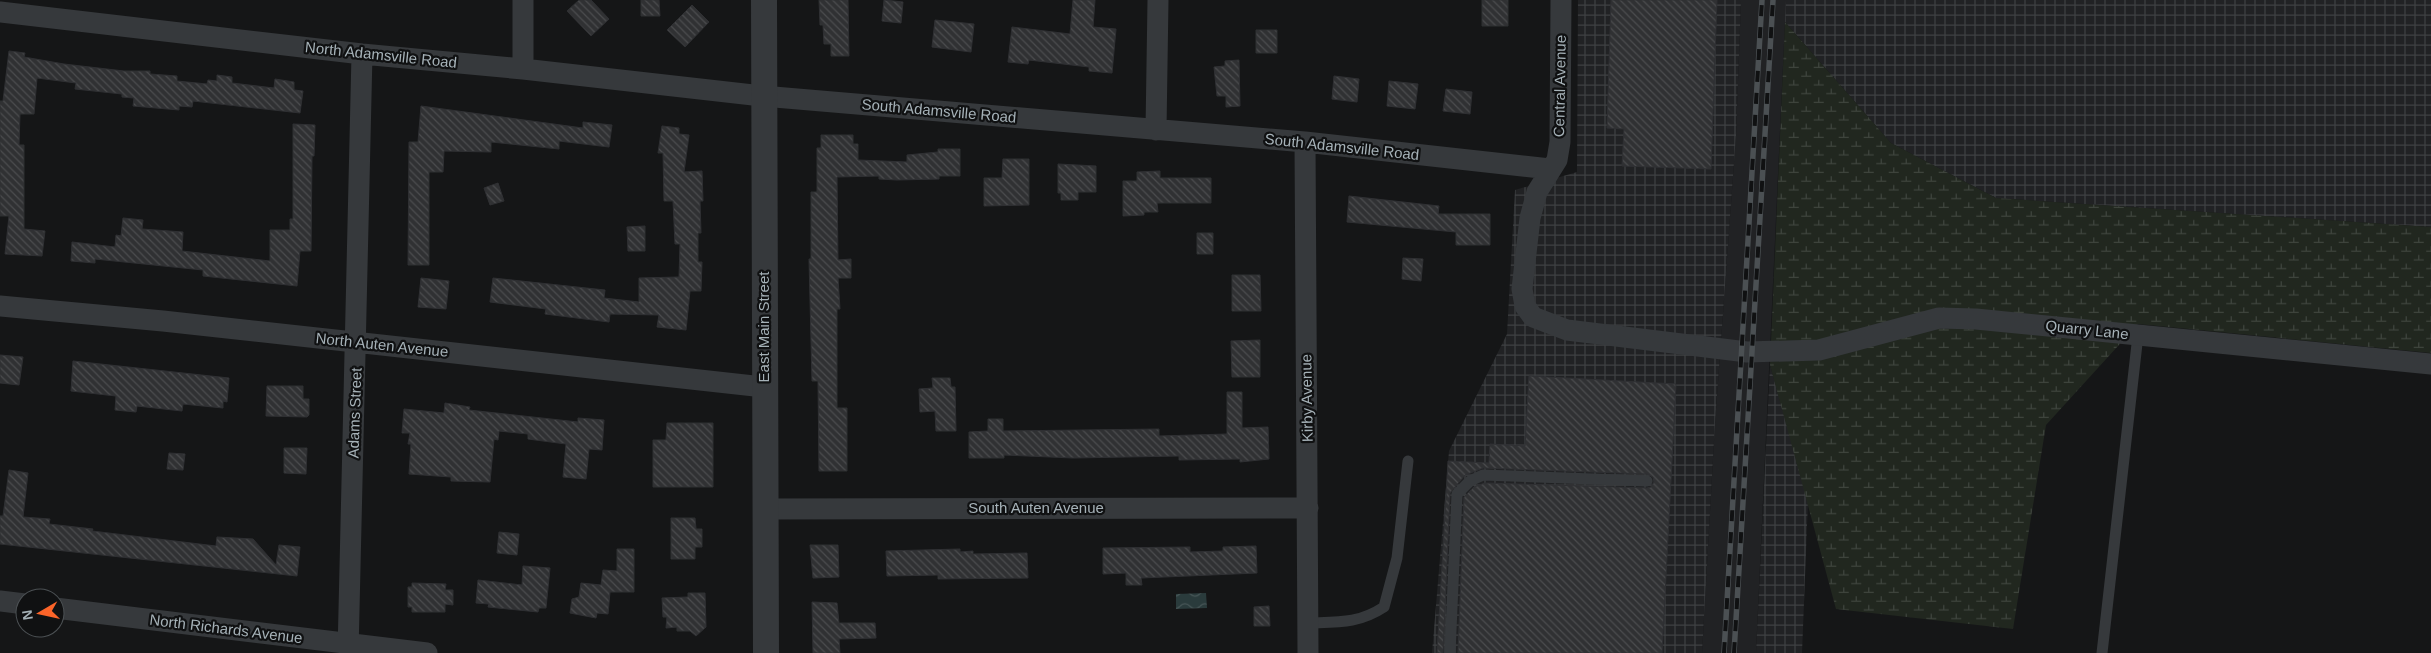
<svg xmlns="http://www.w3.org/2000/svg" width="2431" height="653" font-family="Arial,sans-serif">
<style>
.built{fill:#212224}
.industrial{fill:url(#industrial-grid)}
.wetland{fill:url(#wetland-marsh)}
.water{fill:url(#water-waves)}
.building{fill:url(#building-back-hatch);stroke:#2f3033}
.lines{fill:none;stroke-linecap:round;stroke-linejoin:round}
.service{stroke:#36393c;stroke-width:11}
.minor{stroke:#36393c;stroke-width:21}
.tertiary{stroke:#36393c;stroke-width:26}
.rail-casing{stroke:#4b5053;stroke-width:5.5}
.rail{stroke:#101112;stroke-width:4;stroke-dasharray:11;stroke-linecap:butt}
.labels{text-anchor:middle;stroke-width:4.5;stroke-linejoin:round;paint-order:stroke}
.street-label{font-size:15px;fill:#a6b2b8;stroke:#101112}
</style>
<defs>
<pattern id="industrial-grid" width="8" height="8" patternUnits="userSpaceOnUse" patternTransform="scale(1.25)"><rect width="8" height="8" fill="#212224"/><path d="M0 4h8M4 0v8" fill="none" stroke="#3e4042"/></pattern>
<pattern id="wetland-marsh" width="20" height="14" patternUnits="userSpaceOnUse" patternTransform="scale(1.25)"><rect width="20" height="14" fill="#21271f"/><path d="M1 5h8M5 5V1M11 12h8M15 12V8" fill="none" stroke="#3e443d"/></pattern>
<pattern id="water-waves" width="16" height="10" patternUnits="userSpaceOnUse" patternTransform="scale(1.25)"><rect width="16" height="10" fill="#2a3b3c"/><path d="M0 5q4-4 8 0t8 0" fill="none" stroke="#465556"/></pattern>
<pattern id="building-back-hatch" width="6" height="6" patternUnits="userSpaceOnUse" patternTransform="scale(1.25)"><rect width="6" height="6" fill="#303133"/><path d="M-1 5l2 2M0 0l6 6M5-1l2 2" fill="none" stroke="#4b4c4e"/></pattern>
</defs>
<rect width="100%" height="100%" fill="#151617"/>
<path class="built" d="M 1741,0 L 1799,0 L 1785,22 L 1756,653 L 1702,653 L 1715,423 L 1736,135 Z"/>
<path class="industrial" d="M 1578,0 L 1741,0 L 1736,135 L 1715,423 L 1702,653 L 1432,653 L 1449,451 L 1507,334 L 1515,190 L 1577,172 Z
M 1786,0 L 2431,0 L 2431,227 L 1996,198 L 1891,143 L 1785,22 Z
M 1770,365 L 1808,500 L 1802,653 L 1756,653 Z"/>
<path class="wetland" d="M 1785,22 L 1891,143 L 1996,198 L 2431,227 L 2431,353 L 2138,324 L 2046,425 L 2013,629 L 1836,609 L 1770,365 Z"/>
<path class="water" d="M 1206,593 L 1207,608 L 1176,609 L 1176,594 Z"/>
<path class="building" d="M 579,0 L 591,0 L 609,19 L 591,36 L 567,11 Z
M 641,0 L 659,0 L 660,16 L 641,16 Z
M 819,0 L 848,0 L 849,56 L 831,56 L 831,44 L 824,44 L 823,25 L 820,25 Z
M 884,0 L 903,2 L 901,23 L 882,21 Z
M 1073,0 L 1095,0 L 1093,27 L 1116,29 L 1112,73 L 1089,71 L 1089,67 L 1029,60 L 1028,64 L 1008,62 L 1012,27 L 1070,34 Z
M 1482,0 L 1508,0 L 1508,26 L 1482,26 Z
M 1611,0 L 1717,0 L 1711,169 L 1622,166 L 1624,129 L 1607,128 Z
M 692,5 L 709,22 L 685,47 L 667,30 Z
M 935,20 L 974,24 L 971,52 L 932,47 Z
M 1256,30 L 1277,30 L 1277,53 L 1256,53 Z
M 9,51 L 25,53 L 24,57 L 64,64 L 124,71 L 150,71 L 150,74 L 177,76 L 177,81 L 207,84 L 208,80 L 217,81 L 217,75 L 232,77 L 232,83 L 274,88 L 275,79 L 294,82 L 294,90 L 303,91 L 300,113 L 193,101 L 192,107 L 179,106 L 179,110 L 133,106 L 134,98 L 122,97 L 122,94 L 75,89 L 76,83 L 37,78 L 34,114 L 20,114 L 19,145 L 24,145 L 24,229 L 45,231 L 42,256 L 5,254 L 9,216 L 0,216 L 0,101 L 3,101 Z
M 1239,60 L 1240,106 L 1226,107 L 1226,96 L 1217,96 L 1214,67 L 1225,66 L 1225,61 Z
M 1334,76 L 1359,79 L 1357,102 L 1332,99 Z
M 1389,81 L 1418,84 L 1415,109 L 1387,106 Z
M 1446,89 L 1472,92 L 1470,114 L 1443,111 Z
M 421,106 L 583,128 L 583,122 L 612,125 L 609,147 L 559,141 L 559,149 L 491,142 L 491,152 L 444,151 L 443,172 L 429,172 L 429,265 L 408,265 L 409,142 L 418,142 Z
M 293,124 L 315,125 L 314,156 L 312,156 L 311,251 L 300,251 L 297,286 L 203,276 L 203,270 L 95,259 L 95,263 L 71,261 L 72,242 L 115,247 L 116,235 L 121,236 L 123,218 L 143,220 L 142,229 L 183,232 L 182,251 L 270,261 L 270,230 L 290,230 L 290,219 L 293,219 Z
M 662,126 L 679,128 L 679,134 L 689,135 L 684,172 L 702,171 L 703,201 L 700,201 L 701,233 L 698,233 L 698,262 L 702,262 L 701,291 L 690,291 L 686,330 L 657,327 L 659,315 L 610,314 L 609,322 L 545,314 L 546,309 L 490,302 L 493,278 L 605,290 L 604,298 L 639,302 L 639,278 L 679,277 L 680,244 L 675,244 L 673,201 L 664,201 L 663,153 L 658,153 Z
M 821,135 L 853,135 L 853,144 L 858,144 L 858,160 L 907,162 L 907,155 L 938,152 L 938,149 L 960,149 L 960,176 L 939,176 L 939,179 L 897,180 L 879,179 L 879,176 L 837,177 L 838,260 L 851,259 L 851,278 L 838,278 L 840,309 L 837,309 L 837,408 L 847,408 L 847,471 L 819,471 L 818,381 L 812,381 L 809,259 L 811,259 L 811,192 L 817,192 L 817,148 L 821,148 Z
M 1003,159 L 1029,159 L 1029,205 L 984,206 L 984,178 L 1002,178 Z
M 1058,164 L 1096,166 L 1096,192 L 1078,192 L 1078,200 L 1061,200 L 1061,193 L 1058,193 Z
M 1160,171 L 1160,178 L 1211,178 L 1211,203 L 1157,203 L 1158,212 L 1144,212 L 1144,215 L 1123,216 L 1123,181 L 1137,181 L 1137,172 Z
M 498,183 L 504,201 L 490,205 L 484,188 Z
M 1349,196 L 1439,206 L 1438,214 L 1490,214 L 1490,245 L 1456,245 L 1456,232 L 1347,222 Z
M 645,226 L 645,251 L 628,251 L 627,227 Z
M 1197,233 L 1213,233 L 1213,254 L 1197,254 Z
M 1403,258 L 1423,259 L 1421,281 L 1402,279 Z
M 1232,275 L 1260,275 L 1261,311 L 1232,311 Z
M 421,278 L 449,281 L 446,309 L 418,307 Z
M 1260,340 L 1260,377 L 1232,377 L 1231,341 Z
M 0,355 L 23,357 L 19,385 L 0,383 Z
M 73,361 L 229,378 L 227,402 L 223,401 L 223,408 L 183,404 L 182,411 L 137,406 L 136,412 L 115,410 L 116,396 L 71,391 Z
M 1529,376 L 1676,384 L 1662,653 L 1458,653 L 1464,497 L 1474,487 L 1485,483 L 1647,488 L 1651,487 L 1654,482 L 1653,477 L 1647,474 L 1483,468 L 1465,475 L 1450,493 L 1443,653 L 1437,653 L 1448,461 L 1489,463 L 1490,444 L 1525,446 Z
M 932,378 L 950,378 L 951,387 L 955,387 L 956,431 L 936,431 L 935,411 L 920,412 L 919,389 L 933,388 Z
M 267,386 L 303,386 L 303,399 L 309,399 L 309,415 L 307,417 L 266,416 Z
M 1227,392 L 1242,392 L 1242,428 L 1268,427 L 1269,459 L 1240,462 L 1240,459 L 1179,460 L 1179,456 L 1073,458 L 1004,455 L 1004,458 L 969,458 L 969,432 L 988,431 L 988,419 L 1003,419 L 1003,431 L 1159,429 L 1159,436 L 1227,434 Z
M 445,403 L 470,407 L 469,410 L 578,422 L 578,418 L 604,420 L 602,450 L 589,449 L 586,479 L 563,477 L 566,444 L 528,439 L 528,434 L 499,431 L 498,440 L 494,439 L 490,482 L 451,481 L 451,477 L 409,474 L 411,444 L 408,444 L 410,433 L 402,433 L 404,409 L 444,413 Z
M 667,423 L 713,423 L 713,487 L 653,487 L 653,440 L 666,440 Z
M 284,448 L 307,448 L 306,474 L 284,473 Z
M 169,453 L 185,454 L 183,470 L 167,469 Z
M 9,470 L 28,473 L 23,517 L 50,519 L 49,524 L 93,529 L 92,531 L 216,546 L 217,537 L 253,539 L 276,565 L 279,545 L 300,547 L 297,576 L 0,544 L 0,516 L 3,516 Z
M 671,518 L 695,518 L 696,529 L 702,529 L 702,547 L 695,547 L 695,559 L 671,559 Z
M 499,532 L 519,534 L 517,555 L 497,553 Z
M 810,545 L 838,545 L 839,577 L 813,578 Z
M 1256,546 L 1257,573 L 1141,578 L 1142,585 L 1126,585 L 1126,573 L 1103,574 L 1103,548 L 1190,547 L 1190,552 L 1223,551 L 1223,547 Z
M 617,549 L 634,549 L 634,592 L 610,592 L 608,614 L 597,613 L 596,618 L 570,613 L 572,599 L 579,597 L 581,583 L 601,585 L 603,570 L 617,571 Z
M 960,549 L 960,552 L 973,551 L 973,554 L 1027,553 L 1028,578 L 938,579 L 938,575 L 887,576 L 886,551 Z
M 523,566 L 550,568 L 546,608 L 539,608 L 538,612 L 488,607 L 489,604 L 476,603 L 478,580 L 522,585 Z
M 412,583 L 446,584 L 445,590 L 453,590 L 453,605 L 445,604 L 445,612 L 412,612 L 412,607 L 408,607 L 408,587 L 412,587 Z
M 688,593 L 705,593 L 706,627 L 696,636 L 690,631 L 677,631 L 677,627 L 666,628 L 667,617 L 663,617 L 662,598 L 688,597 Z
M 812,602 L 837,603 L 839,623 L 875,623 L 876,638 L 839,639 L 840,653 L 813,653 Z
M 1269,606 L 1270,626 L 1254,626 L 1254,607 Z"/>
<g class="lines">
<path class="service" d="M 1308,623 C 1338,622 1358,624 1384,607 L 1397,558 L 1408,461
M 1450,653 L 1457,494 L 1470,481 L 1483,475 L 1647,481
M 2102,653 L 2138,335"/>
<path class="minor" d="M 523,0 L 523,69
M 1561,0 L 1560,142 L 1557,160 L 1537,192 L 1530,218 L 1522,289 L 1525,306 L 1533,317 L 1567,330 L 1747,352 L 1819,350 L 1939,318 L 1976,319 L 2431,364
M 0,12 L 362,54 L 523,69 L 762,96 L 1305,142 L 1550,169
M 1156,130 L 1158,0
M 1305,142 L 1308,653
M 0,306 L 163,321 L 764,387
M 765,509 L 1308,508
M 0,601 L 25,604
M 55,608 L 427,653
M 348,653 L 362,54"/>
<path class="tertiary" d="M 764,0 L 766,653"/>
<g class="rail-casing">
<path id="rail" d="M 1724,653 L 1762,0
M 1734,653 L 1773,0"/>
</g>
<use href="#rail" class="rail"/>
</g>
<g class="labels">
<g class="street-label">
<text transform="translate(381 55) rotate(6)" y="5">North Adamsville Road</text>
<text transform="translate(1560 86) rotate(-89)" y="5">Central Avenue</text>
<text transform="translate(939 111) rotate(5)" y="5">South Adamsville Road</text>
<text transform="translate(1342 147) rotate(6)" y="5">South Adamsville Road</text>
<text transform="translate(764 327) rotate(-90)" y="5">East Main Street</text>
<text transform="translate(2087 330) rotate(6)" y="5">Quarry Lane</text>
<text transform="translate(382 345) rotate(6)" y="5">North Auten Avenue</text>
<text transform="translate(1307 398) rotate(-91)" y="5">Kirby Avenue</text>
<text transform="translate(355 413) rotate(-88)" y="5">Adams Street</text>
<text x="1036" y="513">South Auten Avenue</text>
<text transform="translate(226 629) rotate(7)" y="5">North Richards Avenue</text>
</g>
</g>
<g transform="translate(40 613) rotate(261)"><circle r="24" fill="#101112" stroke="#4c5154"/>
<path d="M0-4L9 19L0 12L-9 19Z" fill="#fb6429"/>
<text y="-8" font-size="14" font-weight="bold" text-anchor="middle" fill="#a6b2b8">N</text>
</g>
</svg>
